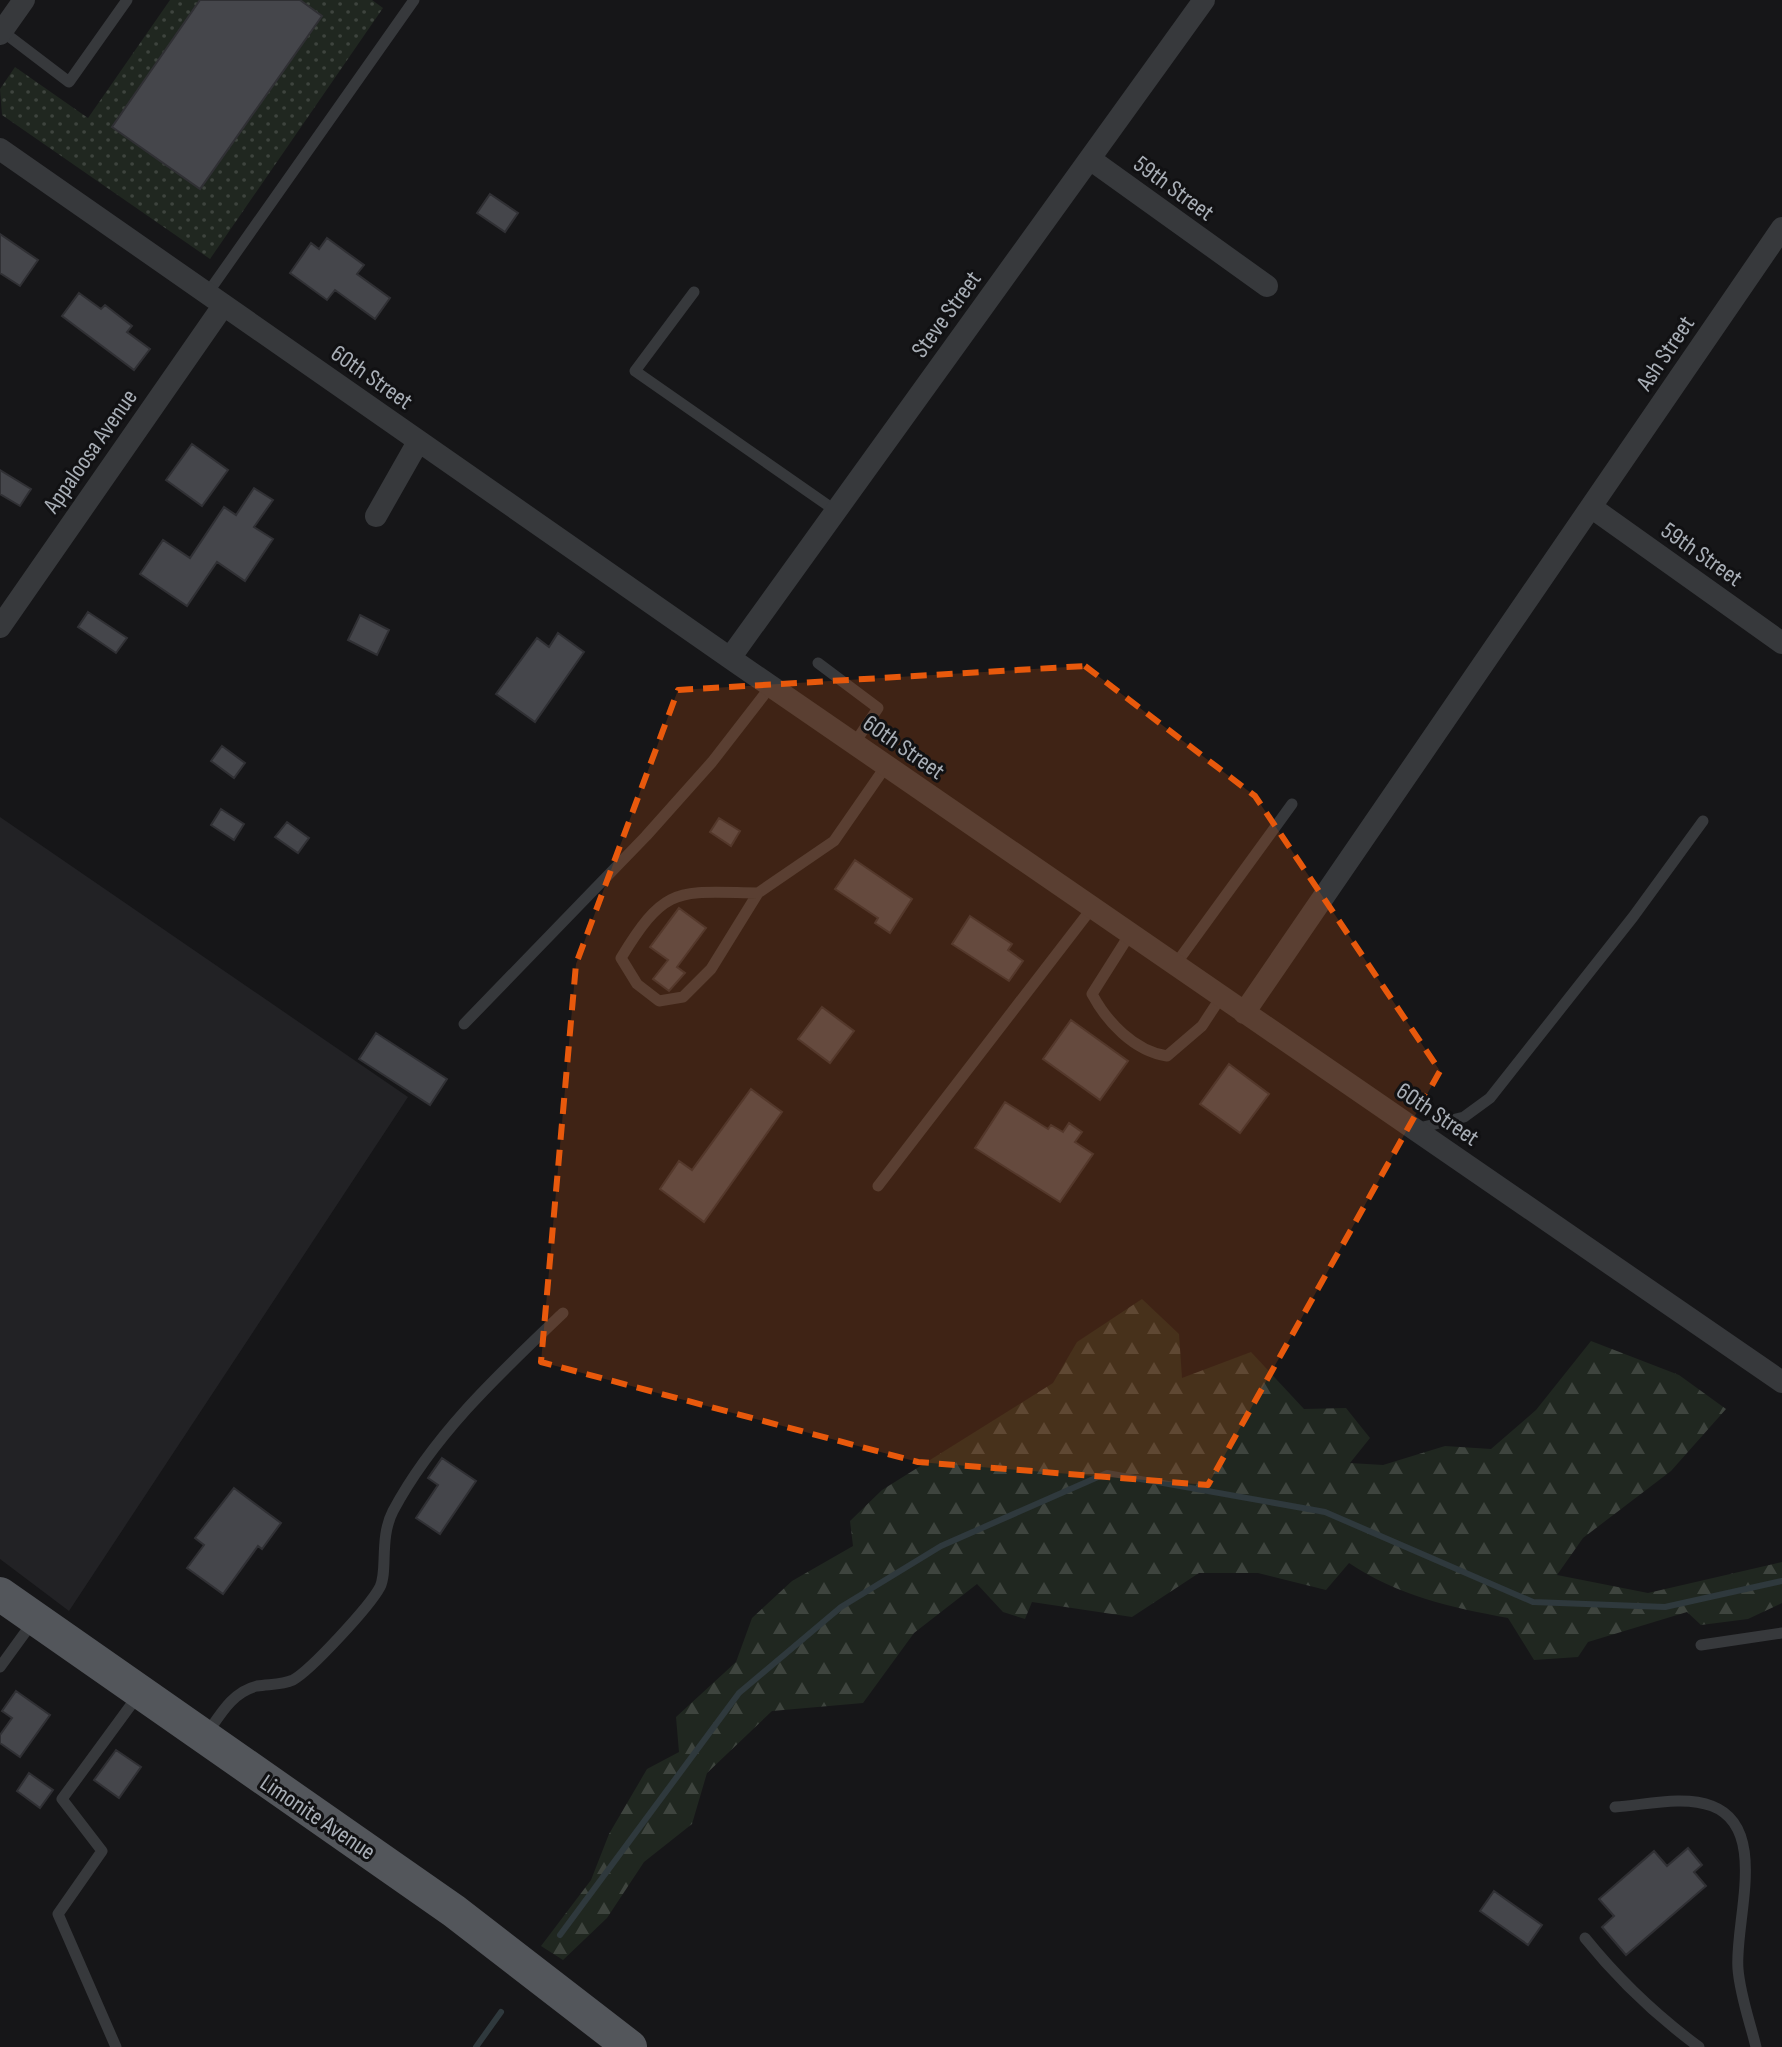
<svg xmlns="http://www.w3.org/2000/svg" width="1782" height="2047" font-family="'Sofia Sans Condensed',sans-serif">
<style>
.built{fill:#222225}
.grass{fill:url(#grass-dots)}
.forest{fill:url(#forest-firs)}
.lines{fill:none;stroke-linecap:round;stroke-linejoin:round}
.stream{stroke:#2f393d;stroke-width:6}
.building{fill:#45464b;stroke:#303034;stroke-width:2}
.service{stroke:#37393c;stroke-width:11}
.minor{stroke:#37393c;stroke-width:22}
.primary{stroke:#53565b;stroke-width:34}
.marked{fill:#e8590c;fill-opacity:0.2;stroke:#e8590c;stroke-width:6;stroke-dasharray:16 10;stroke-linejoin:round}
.labels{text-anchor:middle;stroke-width:6;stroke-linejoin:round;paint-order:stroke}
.street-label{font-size:24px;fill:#a9afb7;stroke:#111113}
</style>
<defs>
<pattern id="grass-dots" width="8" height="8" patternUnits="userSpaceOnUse" patternTransform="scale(2)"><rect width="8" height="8" fill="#202720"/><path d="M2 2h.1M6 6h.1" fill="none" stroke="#3e443e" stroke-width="1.8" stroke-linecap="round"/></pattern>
<pattern id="forest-firs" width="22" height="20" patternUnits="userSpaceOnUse" patternTransform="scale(2)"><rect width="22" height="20" fill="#202720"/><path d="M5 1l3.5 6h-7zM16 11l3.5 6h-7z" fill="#3e443e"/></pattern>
</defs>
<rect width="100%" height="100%" fill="#161618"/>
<path class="built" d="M 0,817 L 408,1097 L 69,1611 L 0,1559 Z"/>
<path class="grass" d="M 170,0 L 372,0 L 383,8 L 210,259 L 2,115 L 0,89 L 15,67 L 88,118 Z"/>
<path class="forest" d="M 1142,1299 L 1179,1334 L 1182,1378 L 1251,1352 L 1304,1409 L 1346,1408 L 1370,1438 L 1350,1463 L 1383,1465 L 1445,1446 L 1491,1449 L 1536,1410 L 1591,1341 L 1679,1375 L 1726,1409 L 1671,1471 L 1583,1538 L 1557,1575 L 1648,1593 L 1782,1562 L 1782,1603 L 1748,1619 L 1701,1625 L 1687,1612 L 1588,1642 L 1578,1657 L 1534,1660 L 1508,1618 C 1449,1607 1399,1596 1349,1563 L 1326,1590 L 1258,1573 L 1199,1573 L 1132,1617 L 1032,1602 L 1025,1619 L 1003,1612 L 977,1584 L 914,1633 L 863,1703 L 772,1711 L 707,1773 L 692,1824 L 644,1862 L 607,1918 L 563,1960 L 541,1946 L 591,1880 L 609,1834 L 647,1769 L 679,1752 L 676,1717 L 736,1662 L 752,1618 L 792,1581 L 853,1546 L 850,1521 L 882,1490 L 1053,1383 L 1077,1342 Z"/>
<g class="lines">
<path class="stream" d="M 560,1935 L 739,1693 L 841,1607 L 941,1546 L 1107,1473 L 1325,1512 L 1533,1602 L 1665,1607 L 1782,1581
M 476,2047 L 501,2012"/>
</g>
<path class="building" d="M 200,0 L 300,0 L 322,16 L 200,189 L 112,127 Z
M 490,194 L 518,213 L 505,232 L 477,213 Z
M 0,234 L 38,260 L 20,286 L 0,273 Z
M 327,238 L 364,265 L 357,274 L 390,298 L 375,319 L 335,290 L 327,300 L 290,273 L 311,243 L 319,249 Z
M 79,293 L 101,309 L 105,305 L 132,326 L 127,332 L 150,349 L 134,370 L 62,316 Z
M 192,444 L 228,470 L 202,506 L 166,480 Z
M 0,470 L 31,489 L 20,506 L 0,494 Z
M 254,488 L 273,500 L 254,527 L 273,539 L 245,581 L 217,562 L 187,606 L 140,574 L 163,540 L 190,558 L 224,507 L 236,515 Z
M 88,612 L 127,638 L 116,653 L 78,627 Z
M 360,615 L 389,630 L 377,655 L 348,640 Z
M 558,633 L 584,652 L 535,722 L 496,694 L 537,638 L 549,647 Z
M 222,746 L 245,763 L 234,778 L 211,761 Z
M 221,809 L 244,824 L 234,840 L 211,825 Z
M 719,818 L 740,831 L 731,846 L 710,832 Z
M 287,822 L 309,838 L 298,853 L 275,837 Z
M 855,860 L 912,899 L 890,933 L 875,923 L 878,918 L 835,889 Z
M 679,908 L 706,928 L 677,967 L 685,973 L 669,991 L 653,979 L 668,960 L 650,947 Z
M 970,916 L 1012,944 L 1008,950 L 1023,961 L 1009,981 L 952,944 Z
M 822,1007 L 854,1031 L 830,1063 L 798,1039 Z
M 1071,1020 L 1128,1061 L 1100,1100 L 1043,1059 Z
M 376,1033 L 447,1079 L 430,1105 L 359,1059 Z
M 1229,1064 L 1269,1094 L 1240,1133 L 1200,1104 Z
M 751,1089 L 782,1112 L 704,1222 L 660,1189 L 679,1161 L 692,1170 Z
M 1005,1102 L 1048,1129 L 1051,1125 L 1063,1132 L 1069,1123 L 1082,1132 L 1075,1142 L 1093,1154 L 1060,1202 L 975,1148 Z
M 442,1458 L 476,1481 L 440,1534 L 416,1518 L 438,1485 L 428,1478 Z
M 234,1488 L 281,1523 L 262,1549 L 258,1546 L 223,1594 L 187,1568 L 204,1545 L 195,1538 Z
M 16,1691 L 50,1715 L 20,1757 L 0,1743 L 0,1735 L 12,1718 L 2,1711 Z
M 116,1750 L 141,1767 L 119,1798 L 94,1780 Z
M 29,1773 L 53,1790 L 40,1808 L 17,1791 Z
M 1688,1848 L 1702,1865 L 1694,1872 L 1706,1886 L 1626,1955 L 1602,1927 L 1614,1916 L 1599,1899 L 1654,1851 L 1667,1866 Z
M 1494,1891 L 1542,1925 L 1528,1945 L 1480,1911 Z"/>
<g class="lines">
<path class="service" d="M 2,31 L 69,82 L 127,0
M 694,292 L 635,371 L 836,511
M 207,294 L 414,0
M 818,663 L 878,708 L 854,744
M 758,893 C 677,892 666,884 621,958 L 637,984 L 659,1001 L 683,997 L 711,969 L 758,893 L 834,841 L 886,766
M 1130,934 L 1092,994 C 1107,1022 1134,1051 1167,1056 L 1202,1026 L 1221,997
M 1175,965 L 1292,804
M 464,1024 L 646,836 L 712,762 L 771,686
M 1415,1129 L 1464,1117 L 1490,1098 L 1633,917 L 1703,821
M 878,1186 L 1092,908
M 1701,1645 L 1782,1633
M 0,1667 L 32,1623
M 206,1735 C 220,1715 232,1692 257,1686 C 269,1684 282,1685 293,1680 C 311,1670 370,1606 380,1587 C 388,1571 379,1538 393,1511 C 434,1434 501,1372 563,1313
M 1615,1807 C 1645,1805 1684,1795 1712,1806 C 1770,1828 1734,1923 1738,1969 C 1740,1995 1750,2022 1756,2047
M 1585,1938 C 1618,1979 1657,2016 1699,2047
M 116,2047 L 58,1914 L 102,1851 L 62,1799 L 139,1694"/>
<path class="minor" d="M 0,34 L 24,0
M 0,149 L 740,665 L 1782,1382
M 1090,159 L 1267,286
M 1591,507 L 1782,643
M 376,516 L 418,442
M 0,627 L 223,306
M 730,658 L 1204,0
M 1244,1013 L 1782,228"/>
<path class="primary" d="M 0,1594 L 454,1911 L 630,2047"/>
</g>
<path class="marked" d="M 1085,666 L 1255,796 L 1440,1071 L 1208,1485 L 918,1462 L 541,1362 L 576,964 L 678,690 Z"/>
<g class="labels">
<g class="street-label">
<text transform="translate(1174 188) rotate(36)" y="8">59th Street</text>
<text transform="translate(946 314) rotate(-54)" y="8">Steve Street</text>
<text transform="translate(1665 353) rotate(-56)" y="8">Ash Street</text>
<text transform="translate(372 377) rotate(35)" y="8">60th Street</text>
<text transform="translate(90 451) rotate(-55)" y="8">Appaloosa Avenue</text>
<text transform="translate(1702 554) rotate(35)" y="8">59th Street</text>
<text transform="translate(904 747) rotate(35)" y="8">60th Street</text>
<text transform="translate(1438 1114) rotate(34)" y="8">60th Street</text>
<text transform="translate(318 1817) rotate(34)" y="8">Limonite Avenue</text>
</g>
</g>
</svg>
